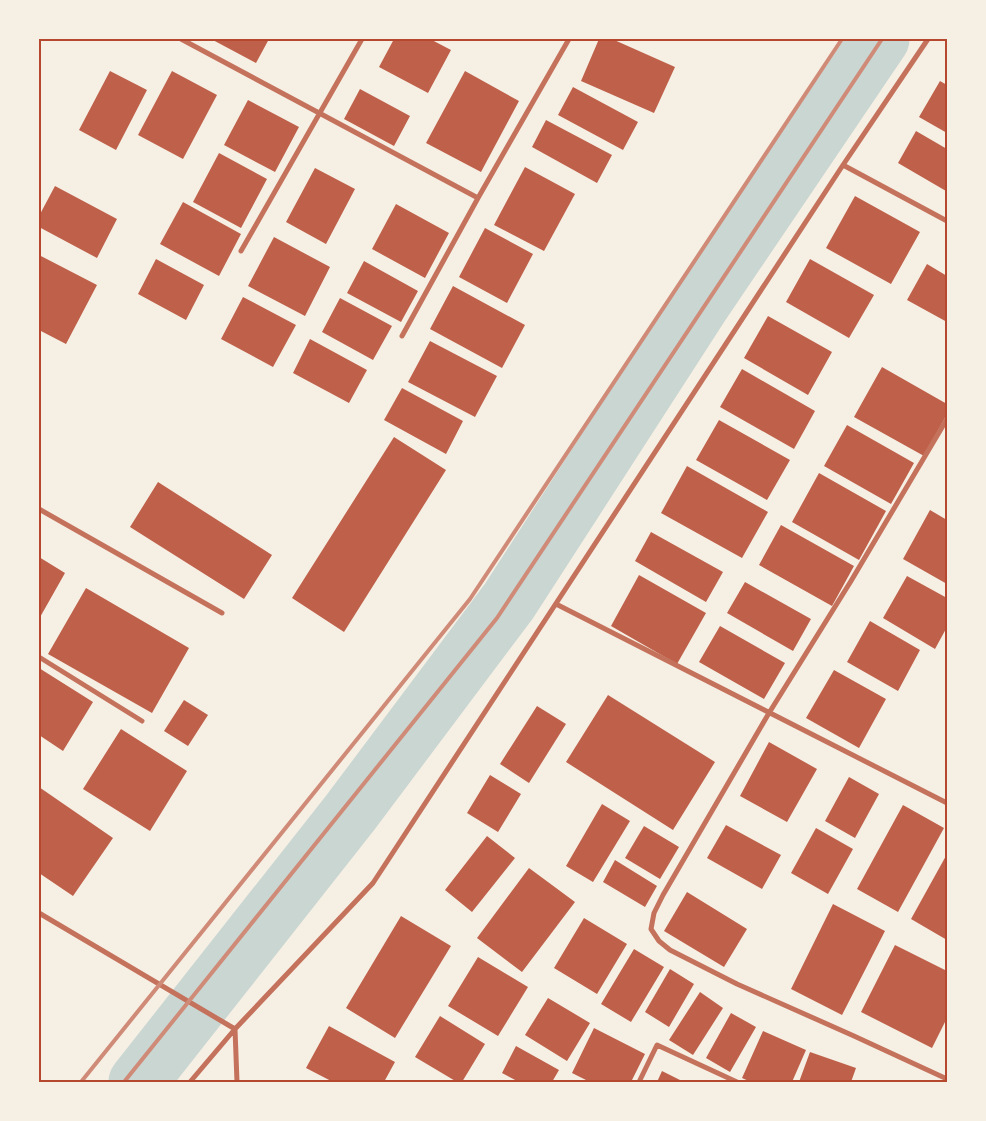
<svg xmlns="http://www.w3.org/2000/svg" width="986" height="1121" font-family="Helvetica,sans-serif">
<style>
.lines{fill:none;stroke-linecap:round;stroke-linejoin:round}
.river{stroke:#c9d6d2;stroke-width:59}
.building{fill:#bf614a}
.minor{stroke:#c5725c;stroke-width:5}
.rail{stroke:#cf8b77;stroke-width:4}
.neatline{fill:none;stroke:#b5482f;stroke-width:2}
</style>
<rect width="100%" height="100%" fill="#f6efe4"/>
<g class="lines">
<path class="river" d="M 138,1082 L 350,813 L 509,601 L 700,305 L 880,39"/>
</g>
<path class="building" d="M 211,39 L 269,39 L 256,63 Z
M 394,39 L 430,39 L 451,50 L 428,93 L 379,67 Z
M 599,39 L 612,39 L 675,67 L 654,113 L 581,81 Z
M 110,71 L 147,90 L 116,150 L 79,130 Z
M 172,71 L 217,95 L 183,159 L 138,135 Z
M 465,71 L 519,101 L 481,172 L 426,143 Z
M 940,81 L 947,85 L 947,133 L 919,117 Z
M 573,87 L 638,122 L 623,150 L 558,115 Z
M 360,89 L 410,116 L 394,146 L 344,119 Z
M 248,100 L 299,127 L 275,172 L 224,145 Z
M 546,120 L 612,155 L 597,183 L 532,147 Z
M 916,131 L 947,149 L 946,191 L 898,163 Z
M 219,153 L 267,179 L 241,228 L 193,202 Z
M 525,167 L 575,194 L 544,251 L 494,225 Z
M 315,168 L 355,189 L 326,244 L 286,222 Z
M 55,186 L 117,219 L 97,258 L 39,227 L 39,216 Z
M 855,196 L 920,232 L 891,284 L 826,248 Z
M 183,202 L 241,234 L 219,276 L 160,244 Z
M 396,204 L 449,233 L 425,278 L 372,249 Z
M 485,228 L 533,254 L 507,303 L 459,277 Z
M 274,237 L 330,267 L 305,316 L 248,286 Z
M 39,255 L 97,285 L 66,344 L 39,330 Z
M 156,259 L 204,285 L 186,320 L 138,294 Z
M 810,259 L 874,295 L 849,338 L 786,302 Z
M 364,261 L 418,291 L 401,322 L 347,293 Z
M 927,264 L 947,276 L 947,322 L 907,300 Z
M 453,286 L 525,325 L 502,368 L 430,329 Z
M 243,297 L 296,325 L 273,367 L 221,339 Z
M 340,298 L 392,326 L 373,360 L 322,332 Z
M 768,316 L 832,352 L 808,395 L 744,358 Z
M 310,339 L 367,370 L 349,403 L 293,373 Z
M 430,341 L 497,376 L 475,417 L 408,382 Z
M 882,367 L 947,404 L 947,414 L 924,456 L 854,417 Z
M 742,369 L 815,411 L 794,449 L 720,407 Z
M 402,388 L 463,421 L 446,454 L 384,420 Z
M 719,420 L 790,460 L 767,500 L 696,460 Z
M 847,425 L 914,463 L 891,504 L 824,466 Z
M 394,437 L 446,470 L 344,632 L 292,598 Z
M 687,466 L 768,512 L 742,558 L 661,513 Z
M 819,473 L 886,511 L 859,560 L 792,522 Z
M 158,482 L 272,555 L 244,599 L 130,527 Z
M 930,510 L 947,520 L 947,584 L 903,559 Z
M 781,525 L 854,566 L 832,606 L 759,565 Z
M 651,532 L 723,572 L 706,602 L 635,561 Z
M 39,557 L 65,573 L 39,619 Z
M 639,575 L 706,613 L 677,664 L 611,626 Z
M 907,576 L 947,598 L 947,627 L 935,649 L 883,618 Z
M 745,582 L 811,619 L 793,651 L 727,613 Z
M 86,588 L 189,648 L 152,713 L 48,654 Z
M 870,621 L 920,650 L 898,691 L 847,662 Z
M 720,626 L 785,663 L 764,699 L 699,662 Z
M 39,668 L 93,702 L 63,751 L 39,735 Z
M 834,670 L 886,699 L 859,748 L 806,718 Z
M 608,695 L 715,762 L 673,830 L 566,762 Z
M 184,700 L 208,715 L 188,746 L 164,731 Z
M 537,706 L 566,724 L 529,783 L 500,764 Z
M 121,729 L 187,771 L 150,831 L 83,789 Z
M 769,742 L 817,769 L 787,822 L 740,796 Z
M 490,775 L 521,794 L 498,832 L 467,813 Z
M 849,777 L 879,794 L 855,838 L 825,821 Z
M 39,787 L 113,838 L 73,896 L 39,873 Z
M 602,804 L 630,821 L 593,882 L 566,866 Z
M 903,805 L 944,828 L 898,912 L 857,889 Z
M 726,825 L 781,855 L 762,889 L 707,858 Z
M 644,826 L 679,847 L 660,879 L 625,858 Z
M 816,828 L 853,849 L 828,894 L 791,873 Z
M 487,836 L 515,858 L 472,912 L 445,890 Z
M 947,854 L 947,940 L 911,919 Z
M 615,860 L 657,886 L 645,907 L 603,882 Z
M 529,868 L 575,902 L 522,972 L 477,938 Z
M 687,892 L 747,929 L 724,967 L 664,931 Z
M 833,904 L 885,931 L 842,1015 L 791,989 Z
M 401,916 L 451,946 L 395,1038 L 346,1008 Z
M 584,918 L 627,944 L 597,994 L 554,968 Z
M 895,945 L 947,971 L 947,1018 L 932,1048 L 861,1012 Z
M 634,949 L 664,967 L 631,1022 L 601,1004 Z
M 478,957 L 528,987 L 498,1036 L 448,1006 Z
M 670,969 L 694,984 L 669,1027 L 645,1012 Z
M 700,992 L 723,1008 L 693,1055 L 669,1040 Z
M 548,998 L 590,1023 L 567,1061 L 525,1035 Z
M 731,1013 L 756,1027 L 730,1072 L 706,1058 Z
M 440,1016 L 485,1044 L 462,1082 L 457,1082 L 415,1057 Z
M 329,1026 L 395,1062 L 384,1082 L 333,1082 L 306,1068 Z
M 594,1028 L 645,1054 L 631,1082 L 590,1082 L 572,1073 Z
M 763,1031 L 806,1050 L 792,1082 L 751,1082 L 742,1078 Z
M 516,1046 L 559,1070 L 552,1082 L 519,1082 L 502,1073 Z
M 810,1052 L 856,1068 L 851,1082 L 799,1082 Z
M 662,1071 L 684,1082 L 657,1082 Z"/>
<g class="lines">
<path class="minor" d="M 181,39 L 478,198 L 569,39
M 843,165 L 947,221
M 241,251 L 362,39
M 402,336 L 478,198
M 947,419 L 851,581 L 769,713 L 663,895 L 654,913 L 651,929 L 659,941 L 670,950 L 737,984 L 854,1036 L 947,1079
M 39,509 L 222,613
M 556,604 L 947,803
M 39,657 L 142,721
M 39,913 L 235,1029
M 235,1029 L 237,1082
M 190,1082 L 235,1029 L 373,883 L 843,165 L 928,39
M 639,1082 L 657,1045 L 737,1082"/>
<path class="rail" d="M 81,1082 L 470,599 L 842,39
M 124,1082 L 497,618 L 882,39"/>
</g>
<rect width="986" height="1121" fill="none" stroke="#f6efe4" stroke-width="80"/>
<rect x="40" y="40" width="906" height="1041" class="neatline"/>
</svg>
